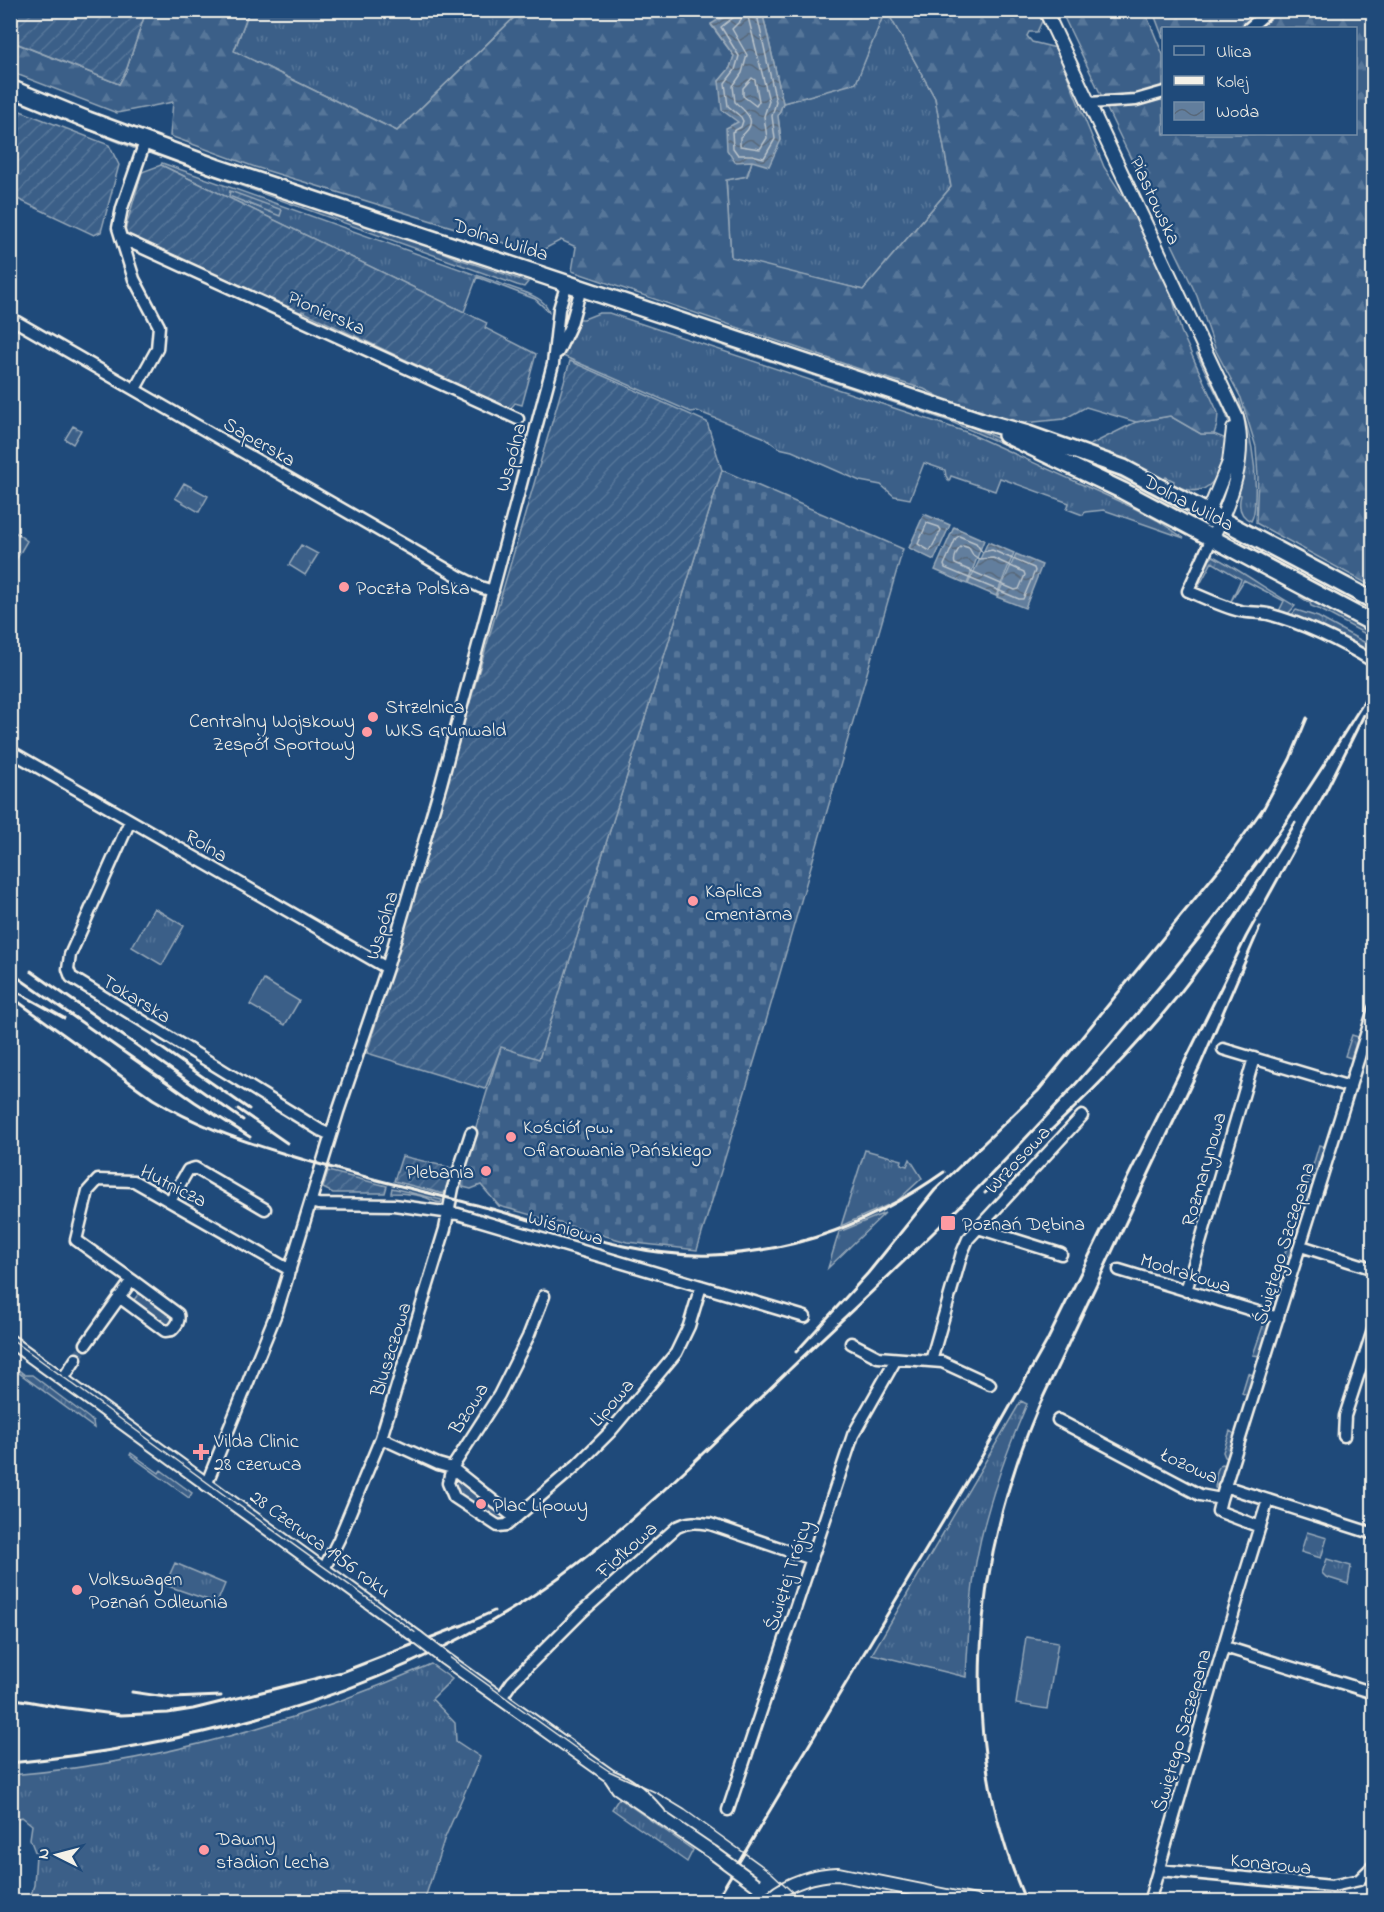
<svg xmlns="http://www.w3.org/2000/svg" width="1384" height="1912" font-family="'Indie Flower',sans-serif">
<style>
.grass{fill:url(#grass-tufts);stroke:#97a8b8;stroke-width:1.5}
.forest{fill:url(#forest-firs);stroke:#97a8b8;stroke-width:1.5}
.cemetery{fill:url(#cemetery-stones);stroke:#97a8b8;stroke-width:1.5}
.garden{fill:url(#garden-furrows);stroke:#97a8b8;stroke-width:1.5}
.pitch{fill:#3a5f88;stroke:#97a8b8;stroke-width:1.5}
.water{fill:url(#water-waves);stroke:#9cacbb;stroke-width:1.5}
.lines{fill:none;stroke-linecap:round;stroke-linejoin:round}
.shore{stroke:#bac3ca;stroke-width:1.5}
.minor-tunnel{stroke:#3f638a;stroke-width:10;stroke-dasharray:10 5;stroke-linecap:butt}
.minor-casing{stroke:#f4f1e8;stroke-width:15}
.tertiary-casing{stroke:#f4f1e8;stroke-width:16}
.secondary-casing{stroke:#f4f1e8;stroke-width:20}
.minor{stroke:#1f4a7a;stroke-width:10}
.tertiary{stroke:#1f4a7a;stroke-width:12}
.secondary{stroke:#1f4a7a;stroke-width:15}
.tram{stroke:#f4f1e8;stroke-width:1.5}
.rail{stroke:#f4f1e8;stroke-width:3}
.tertiary-bridge-casing{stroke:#f4f1e8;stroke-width:16;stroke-linecap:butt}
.tertiary-bridge{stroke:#1f4a7a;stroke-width:12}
.poi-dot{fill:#ff9aa2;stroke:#1f4a7a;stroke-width:2}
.labels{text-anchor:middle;stroke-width:4.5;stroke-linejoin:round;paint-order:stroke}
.street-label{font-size:20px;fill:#f4f1e8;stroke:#1f4a7a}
.poi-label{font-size:20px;fill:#f4f1e8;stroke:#1f4a7a;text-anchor:start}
</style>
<defs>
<pattern id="grass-tufts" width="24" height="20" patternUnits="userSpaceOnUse" patternTransform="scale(1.5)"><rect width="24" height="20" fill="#3a5f88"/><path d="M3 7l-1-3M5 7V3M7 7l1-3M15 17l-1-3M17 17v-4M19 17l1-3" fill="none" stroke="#577699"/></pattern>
<pattern id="forest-firs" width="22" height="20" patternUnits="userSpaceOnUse" patternTransform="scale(1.5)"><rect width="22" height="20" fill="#3a5f88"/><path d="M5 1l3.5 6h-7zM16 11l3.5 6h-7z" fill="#577699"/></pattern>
<pattern id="cemetery-stones" width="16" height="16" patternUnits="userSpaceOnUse" patternTransform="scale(1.5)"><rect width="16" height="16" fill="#3a5f88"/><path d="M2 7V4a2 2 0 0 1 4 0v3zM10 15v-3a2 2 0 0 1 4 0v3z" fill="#577699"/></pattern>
<pattern id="garden-furrows" width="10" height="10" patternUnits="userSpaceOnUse" patternTransform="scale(1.5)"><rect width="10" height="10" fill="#3a5f88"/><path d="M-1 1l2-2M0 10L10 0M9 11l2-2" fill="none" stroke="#577699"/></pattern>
<pattern id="water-waves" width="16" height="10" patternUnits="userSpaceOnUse" patternTransform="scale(1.5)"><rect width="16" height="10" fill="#627e9d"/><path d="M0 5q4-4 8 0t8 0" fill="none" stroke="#58687a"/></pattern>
</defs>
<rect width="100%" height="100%" fill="#1f4a7a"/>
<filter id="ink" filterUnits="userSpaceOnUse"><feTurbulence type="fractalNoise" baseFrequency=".0167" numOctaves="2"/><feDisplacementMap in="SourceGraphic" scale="12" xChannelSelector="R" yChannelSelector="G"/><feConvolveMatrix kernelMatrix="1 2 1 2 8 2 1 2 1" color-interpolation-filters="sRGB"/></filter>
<g filter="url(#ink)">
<path class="grass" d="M 249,11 L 521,11 L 397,131 L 234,51 Z
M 885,11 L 887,11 L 935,98 L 951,187 L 863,290 L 731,258 L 726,180 L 747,176 L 752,161 L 781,140 L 778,116 L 783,103 L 856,82 Z
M 10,94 L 135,144 L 136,149 L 11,99 Z
M 150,150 L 392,231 L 456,258 L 528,282 L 524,287 L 517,285 L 147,152 Z
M 162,163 L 527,293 C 536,297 547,302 549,312 L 535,299 L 477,277 L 464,312 L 161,165 Z
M 599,313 L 609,313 L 966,432 L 1134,508 L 1157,520 L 1184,538 L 1104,510 L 1085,512 L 1083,515 L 1067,509 L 1069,503 L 1000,478 L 995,491 L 951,476 L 949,481 L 946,476 L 945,470 L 924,463 L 910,499 L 894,496 L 881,485 L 860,481 L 792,451 L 779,448 L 763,437 L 697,411 L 691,412 L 563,356 L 579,319 L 584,319 Z
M 700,338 L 721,341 L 921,407 L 969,426 L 1027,451 L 1125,500 L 1022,452 L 949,421 Z
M 1196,353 C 1211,374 1224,396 1229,422 L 1224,409 Z
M 1239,399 C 1250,434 1257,461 1255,498 C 1255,506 1255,515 1251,521 C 1240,516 1238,506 1241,495 L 1235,493 C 1245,454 1249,439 1239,399 Z
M 1170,416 L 1201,434 L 1214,434 L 1226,439 C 1223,472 1211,505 1173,484 L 1174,481 L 1166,477 L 1164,480 L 1155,474 L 1153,476 L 1084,448 L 1136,422 Z
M 73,426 L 81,430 L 73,444 L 65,439 Z
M 1041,444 L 1096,462 L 1185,506 L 1182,510 L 1112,473 L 1090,467 Z
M 184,483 L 208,496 L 199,512 L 175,498 Z
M 15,532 L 27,541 L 13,565 L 11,564 L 11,535 Z
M 1238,536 L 1373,608 L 1373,618 L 1234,542 L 1234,538 Z
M 301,545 L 318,554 L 305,575 L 289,565 Z
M 1213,556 C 1242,571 1267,590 1295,606 L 1286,616 L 1278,613 L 1284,601 L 1244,580 L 1231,601 L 1241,579 L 1212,562 L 1198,588 L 1205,565 Z
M 1299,596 L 1323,604 L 1373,631 L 1373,638 L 1321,610 L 1311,606 L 1310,603 Z
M 1296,610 L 1318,617 L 1373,647 L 1373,654 L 1351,642 L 1289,618 Z
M 154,908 L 184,926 L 162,965 L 132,947 Z
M 1352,1035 L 1358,1037 L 1351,1058 L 1345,1056 Z
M 1319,1145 L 1326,1147 L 1318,1171 L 1312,1169 Z
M 865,1150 L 902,1160 L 901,1164 L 907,1166 L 910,1159 L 922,1178 L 897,1201 L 841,1226 Z
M 1310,1176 L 1316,1177 L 1307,1209 L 1300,1206 Z
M 392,1188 L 442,1200 L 441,1203 C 434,1202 432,1200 427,1198 C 416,1194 402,1193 391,1193 Z
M 885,1213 L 828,1268 L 839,1232 Z
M 1295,1224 L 1299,1225 L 1295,1240 L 1297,1241 L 1291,1258 L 1284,1256 Z
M 1277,1279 L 1284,1281 L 1276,1307 L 1268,1310 Z
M 140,1292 L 176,1317 L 169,1327 L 133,1301 Z
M 1265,1320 L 1270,1327 L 1261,1356 L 1253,1355 Z
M 11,1364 L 25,1375 L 32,1375 L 89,1418 L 93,1422 L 94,1428 L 11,1367 Z
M 1248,1373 L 1255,1376 L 1247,1395 L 1242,1393 Z
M 1021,1401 L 1027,1404 C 1005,1455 986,1507 976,1562 C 970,1600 968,1638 966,1677 L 872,1654 Z
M 1230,1431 L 1236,1435 L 1229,1459 L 1225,1457 L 1223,1452 Z
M 131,1453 L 159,1473 L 161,1470 L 192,1493 L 189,1498 L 130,1455 Z
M 1222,1464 L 1227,1465 L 1219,1489 L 1215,1488 C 1216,1480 1215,1469 1222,1464 Z
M 458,1479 L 505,1515 L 503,1522 L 500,1523 L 458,1497 L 453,1482 Z
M 1307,1532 L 1327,1538 L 1321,1558 L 1301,1552 Z
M 1327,1559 L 1351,1566 L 1348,1584 L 1326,1577 L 1322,1573 Z
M 175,1563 L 225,1584 L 217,1603 L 165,1585 Z
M 431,1664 L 452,1679 L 432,1699 L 455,1723 L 456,1741 L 480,1757 L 444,1840 L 424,1901 L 29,1901 L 34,1885 L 36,1854 L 30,1839 L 32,1825 L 22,1817 L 11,1820 L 11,1775 C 157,1763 297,1723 431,1664 Z
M 619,1798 L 693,1850 L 687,1862 L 612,1809 Z"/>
<path class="forest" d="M 1115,10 L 1115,12 L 1146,14 L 1163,55 L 1163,87 L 1138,94 L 1102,97 L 1061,11 Z
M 146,11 L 249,11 L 234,51 L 397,131 L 521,11 L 734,11 L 711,25 L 734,56 L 730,68 L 719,81 L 738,122 L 735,161 L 752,161 L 747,176 L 726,180 L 731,257 L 863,290 L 951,187 L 935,98 L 887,11 L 1037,11 L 1042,21 L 1037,32 L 1029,32 L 1027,36 L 1032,42 L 1056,48 L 1104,167 L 1134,213 L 1172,295 L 1181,331 L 1218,413 L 1217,425 L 1214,434 L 1201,434 L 1170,416 L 1136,422 L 1086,407 L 1064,419 L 1014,424 L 945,400 L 924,389 L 883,377 L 572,271 L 576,247 L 561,240 L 537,253 L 255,167 L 170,136 L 173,102 L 117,113 L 11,72 L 10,41 L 119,84 L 126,71 Z
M 762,11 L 762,10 L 885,11 L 856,83 L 783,103 Z
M 1154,11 L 1373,11 L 1373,587 L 1256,523 L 1258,477 L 1256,447 L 1241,398 L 1216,351 L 1197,296 L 1107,109 L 1110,106 L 1163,95 L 1164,134 L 1356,134 L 1356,28 L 1164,28 L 1163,38 L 1154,14 Z"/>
<path class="cemetery" d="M 722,470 L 903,549 L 758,1049 L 697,1250 L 627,1242 L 499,1206 L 481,1185 L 471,1189 L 463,1187 L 460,1179 L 501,1046 L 539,1058 Z"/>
<path class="garden" d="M 10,11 L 11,10 L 146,11 L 126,71 L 119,84 L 11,41 Z
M 10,107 L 109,145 L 119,165 L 101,232 L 94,235 L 11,196 Z
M 161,165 L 487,323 L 485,328 L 536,354 L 522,405 L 515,403 L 510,409 L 302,311 L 298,317 L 127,235 L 125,230 L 142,172 Z
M 230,191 L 282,210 L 280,216 L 229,196 Z
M 570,361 L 707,422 L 722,470 L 539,1059 L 501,1047 L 485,1089 L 367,1053 Z
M 402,1156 L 452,1168 L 444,1194 L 394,1181 Z
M 328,1171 L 387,1186 L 385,1193 L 333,1193 L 323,1188 Z"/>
<path class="pitch" d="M 264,980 L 299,1001 L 285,1025 L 250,1005 Z
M 1026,1637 L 1058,1642 L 1047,1709 L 1016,1704 Z"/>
<path class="water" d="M 734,11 L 762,11 L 783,103 L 778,116 L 781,140 L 769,166 L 752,161 L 735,162 L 727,150 L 726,128 L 738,122 L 722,110 L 719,81 L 730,68 L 734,56 L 711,24 Z
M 924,514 L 950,525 L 934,560 L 909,548 Z
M 954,527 L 984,540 L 967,584 L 935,570 Z
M 988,542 L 1014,553 L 996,596 L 968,584 Z
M 1016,554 L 1042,565 L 1025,608 L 997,597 Z"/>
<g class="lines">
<path class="shore" d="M 736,10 L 734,17 L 721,27 L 739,56 L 735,70 L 725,83 L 728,106 L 741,117 L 743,121 L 741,127 L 732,132 L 733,148 L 738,155 L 752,155 L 764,158 L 775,139 L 772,116 L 776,102 L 756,10
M 747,13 L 769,101 L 764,116 L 767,138 L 760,149 L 740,146 L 740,137 C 759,123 749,114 735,102 L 733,86 L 742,73 L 747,55 L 732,29 L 740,21 L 744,14 Z
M 752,78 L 755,80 L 759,101 L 756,106 L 743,96 L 743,88 Z
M 927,523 L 939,527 L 941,530 L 930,551 L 918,544 Z
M 959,536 L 976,543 L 982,552 L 992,550 L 1034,568 L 1035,571 L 1023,599 L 1019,599 L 945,568 L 944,565 L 956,538 Z
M 963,546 L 969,548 L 973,555 L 979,559 L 993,558 L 1024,572 L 1025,575 L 1019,589 L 1015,590 L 955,564 C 953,559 958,547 963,546 Z"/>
<path class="minor-tunnel" d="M 76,1359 L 86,1344"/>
<g class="minor-casing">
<path id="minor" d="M 1249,28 L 1270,10
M 1089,103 L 1136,100 L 1164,92
M 121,238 L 518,419
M 10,318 L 460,577 L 480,587 L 493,591
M 558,352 L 571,324 L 581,288
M 135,389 L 157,349 L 159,326 L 134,279 L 118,228 L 122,208 L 145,142
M 1212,538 L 1188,591 C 1205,598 1223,607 1240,611 C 1249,613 1259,612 1268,614 C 1305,624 1342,642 1374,662
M 10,751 L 387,968
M 130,821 L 70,955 L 68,969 L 71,977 L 320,1130 L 331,1135
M 1223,1049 L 1350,1087
M 170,1201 L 188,1170 L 195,1168 L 265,1209
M 311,1202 L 318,1204 L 394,1205 L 458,1214 L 805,1317
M 978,1228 L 1061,1254
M 1301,1246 L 1374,1269
M 1119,1270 L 1278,1318
M 1186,1291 L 1254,1058
M 544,1296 L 528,1337 L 499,1395 L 452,1468 L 448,1483 L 454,1497 L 498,1526 L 507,1525 L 577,1465 L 610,1432 L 676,1353 L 689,1326 L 701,1286
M 119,1297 L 165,1331 L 172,1330 C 177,1325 180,1321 178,1314 L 132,1280
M 851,1343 L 878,1357 L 942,1362 L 990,1384
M 86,1344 L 132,1280 L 76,1240 L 88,1191 L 98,1180 L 134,1181 L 290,1270
M 931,1361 L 962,1253 L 968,1239 L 1082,1116
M 63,1379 L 76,1359
M 1058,1420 L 1200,1495 L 1221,1499 L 1374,1009
M 1344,1436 L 1345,1416 L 1374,1327
M 381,1438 L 438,1464 L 452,1468 L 515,1518
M 206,1485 L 277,1311 L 338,1112 L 387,968 L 441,784 L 553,364 L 559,309 L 567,283
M 1224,1486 L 1374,1534
M 1221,1499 L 1218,1511 L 1260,1527
M 324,1569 L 339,1539 L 381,1438 L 445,1229 L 453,1188 L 471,1133
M 1225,1647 L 1374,1693
M 501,1698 L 512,1682 L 582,1612 L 677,1527 C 689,1521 697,1522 710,1524 L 812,1559
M 728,1810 L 853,1435 L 896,1359
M 1159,1870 L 1332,1886 L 1359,1880 L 1374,1865
M 1149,1902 L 1239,1594 L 1268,1500"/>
</g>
<g class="tertiary-casing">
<path id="tertiary" d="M 1045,10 L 1237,418 C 1247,458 1231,502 1212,538
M 1210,521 L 1208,513 L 1229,462 L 1233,429
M 10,1341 L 418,1638
M 444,1658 L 610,1776 C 631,1784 645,1798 659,1814
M 610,1776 L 618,1788 L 712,1852
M 772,1897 C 788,1883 816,1874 838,1874 L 976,1902"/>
</g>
<g class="secondary-casing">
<path id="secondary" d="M 10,88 L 88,120 L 216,167 L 982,421 L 1028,434 L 1124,468 L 1374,601
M 1006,435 L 1123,491 L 1374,624"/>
</g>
<use href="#minor" class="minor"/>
<use href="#tertiary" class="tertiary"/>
<use href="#secondary" class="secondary"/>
<path class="tram" d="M 10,1338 L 227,1497 L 588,1757 L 609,1771 L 657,1793 L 685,1810 L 772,1873 L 803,1902"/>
<path class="rail" d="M 1260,815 L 1290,759 L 1307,718
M 31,971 L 243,1120
M 10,972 L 195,1102 L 250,1137
M 12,989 L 64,1018
M 10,996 L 153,1099 C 194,1124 236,1139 282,1153 C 350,1175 419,1190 488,1208 C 562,1228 635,1258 713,1255 C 801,1251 873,1222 944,1172
M 153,1042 L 249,1109
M 238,1109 L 287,1143
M 985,1193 C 1043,1137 1105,1082 1158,1020 C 1210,959 1253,891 1295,823
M 796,1352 L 868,1273 L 935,1190 L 1038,1091 L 1224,863 L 1264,807
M 132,1692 L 172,1698 L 221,1696
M 10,1698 L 60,1707 L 121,1715 L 168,1713 L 193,1709 L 342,1672 L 463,1625 L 494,1611
M 10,1763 C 177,1747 347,1705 492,1621 C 605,1556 695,1460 788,1371 C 851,1311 916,1252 977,1189 C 1080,1084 1177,971 1264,853 C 1304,799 1338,742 1374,686
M 715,1902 L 982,1456 L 1047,1341 L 1246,937 L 1324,795 L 1364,715
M 1026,1902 C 956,1741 971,1566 1038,1408 L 1200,1066 L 1260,927"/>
<g class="tertiary-bridge-casing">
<path id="tertiary-bridge" d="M 418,1638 L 444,1658
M 712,1852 L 757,1885"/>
</g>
<use href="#tertiary-bridge" class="tertiary-bridge"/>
</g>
</g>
<g class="poi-dot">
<circle cx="344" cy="587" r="6"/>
<circle cx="373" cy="717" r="6"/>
<circle cx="367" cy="732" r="6"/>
<circle cx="693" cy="901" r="6"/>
<circle cx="511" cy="1137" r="6"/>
<circle cx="486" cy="1171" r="6"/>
<rect x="940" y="1215" width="16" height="16" rx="3"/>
<path d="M198 1443h6v6h6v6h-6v6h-6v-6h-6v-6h6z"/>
<circle cx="481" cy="1504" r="6"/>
<circle cx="77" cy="1590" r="6"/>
<circle cx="204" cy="1850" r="6"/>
</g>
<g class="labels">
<g class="street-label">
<text transform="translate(1156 200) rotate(65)" y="7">Piastowska</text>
<text transform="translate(501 239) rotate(18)" y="7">Dolna Wilda</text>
<text transform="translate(327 312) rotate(24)" y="7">Pionierska</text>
<text transform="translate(260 441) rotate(30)" y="7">Saperska</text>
<text transform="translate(510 457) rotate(-75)" y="7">Wspólna</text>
<text transform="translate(1189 502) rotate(28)" y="7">Dolna Wilda</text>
<text transform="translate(207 845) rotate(30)" y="7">Rolna</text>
<text transform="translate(381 925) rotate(-73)" y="7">Wspólna</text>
<text transform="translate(137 998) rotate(31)" y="7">Tokarska</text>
<text transform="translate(1017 1159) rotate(-47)" y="7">Wrzosowa</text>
<text transform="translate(1203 1169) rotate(-74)" y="7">Rozmarynowa</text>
<text transform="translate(174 1185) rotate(27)" y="7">Hutnicza</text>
<text transform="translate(566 1227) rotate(17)" y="7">Wiśniowa</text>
<text transform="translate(1283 1243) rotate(-73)" y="7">Świętego Szczepana</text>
<text transform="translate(1186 1272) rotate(17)" y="7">Modrakowa</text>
<text transform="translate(390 1349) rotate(-73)" y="7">Bluszczowa</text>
<text transform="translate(611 1402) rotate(-49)" y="7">Lipowa</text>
<text transform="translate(468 1408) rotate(-58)" y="7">Bzowa</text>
<text transform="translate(1190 1465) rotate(24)" y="7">Łozowa</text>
<text transform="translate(321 1543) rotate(36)" y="7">28 Czerwca 1956 roku</text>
<text transform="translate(626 1549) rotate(-42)" y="7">Fiołkowa</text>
<text transform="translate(787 1575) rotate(-72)" y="7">Świętej Trójcy</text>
<text transform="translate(1181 1730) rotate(-74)" y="7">Świętego Szczepana</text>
<text transform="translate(1271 1863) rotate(6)" y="7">Konarowa</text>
</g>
<g class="poi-label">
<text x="356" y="594">Poczta Polska</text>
<text x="385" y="713">Strzelnica<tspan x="385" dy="23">WKS Grunwald</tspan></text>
<text x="355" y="727" text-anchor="end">Centralny Wojskowy<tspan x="355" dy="23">Zespół Sportowy</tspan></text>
<text x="705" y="897">Kaplica<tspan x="705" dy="23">cmentarna</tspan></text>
<text x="523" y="1133">Kościół pw.<tspan x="523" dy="23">Ofiarowania Pańskiego</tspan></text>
<text x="474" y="1178" text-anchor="end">Plebania</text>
<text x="962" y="1230">Poznań Dębina</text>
<text x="214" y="1447">Vilda Clinic<tspan x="214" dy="23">28 czerwca</tspan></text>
<text x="493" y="1511">Plac Lipowy</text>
<text x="89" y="1585">Volkswagen<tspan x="89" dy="23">Poznań Odlewnia</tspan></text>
<text x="216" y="1845">Dawny<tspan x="216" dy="23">stadion Lecha</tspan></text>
</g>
</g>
<rect width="1384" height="1912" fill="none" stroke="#1f4a7a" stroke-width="36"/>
<rect x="18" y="18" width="1348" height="1876" fill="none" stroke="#f4f1e8" stroke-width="2" filter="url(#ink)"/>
<rect x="1162" y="27" width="195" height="108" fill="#1f4a7a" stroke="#748da6" stroke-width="1.5"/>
<rect x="1174" y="46" width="30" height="9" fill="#1f4a7a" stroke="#748da6" stroke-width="1.5"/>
<text x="1216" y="57" font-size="18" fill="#f4f1e8">Ulica</text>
<rect x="1174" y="76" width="30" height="9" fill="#f4f1e8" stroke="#748da6" stroke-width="1.5"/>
<text x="1216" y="87" font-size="18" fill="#f4f1e8">Kolej</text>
<rect x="1174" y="102" width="30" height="18" fill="url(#water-waves)" stroke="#748da6" stroke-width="1.5"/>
<text x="1216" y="117" font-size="18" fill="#f4f1e8">Woda</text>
<g transform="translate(57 1855) rotate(276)" stroke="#1f4a7a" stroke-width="4.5" paint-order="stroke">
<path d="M0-4.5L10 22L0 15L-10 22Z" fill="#f4f1e8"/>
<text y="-9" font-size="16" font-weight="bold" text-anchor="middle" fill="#f4f1e8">N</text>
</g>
</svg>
